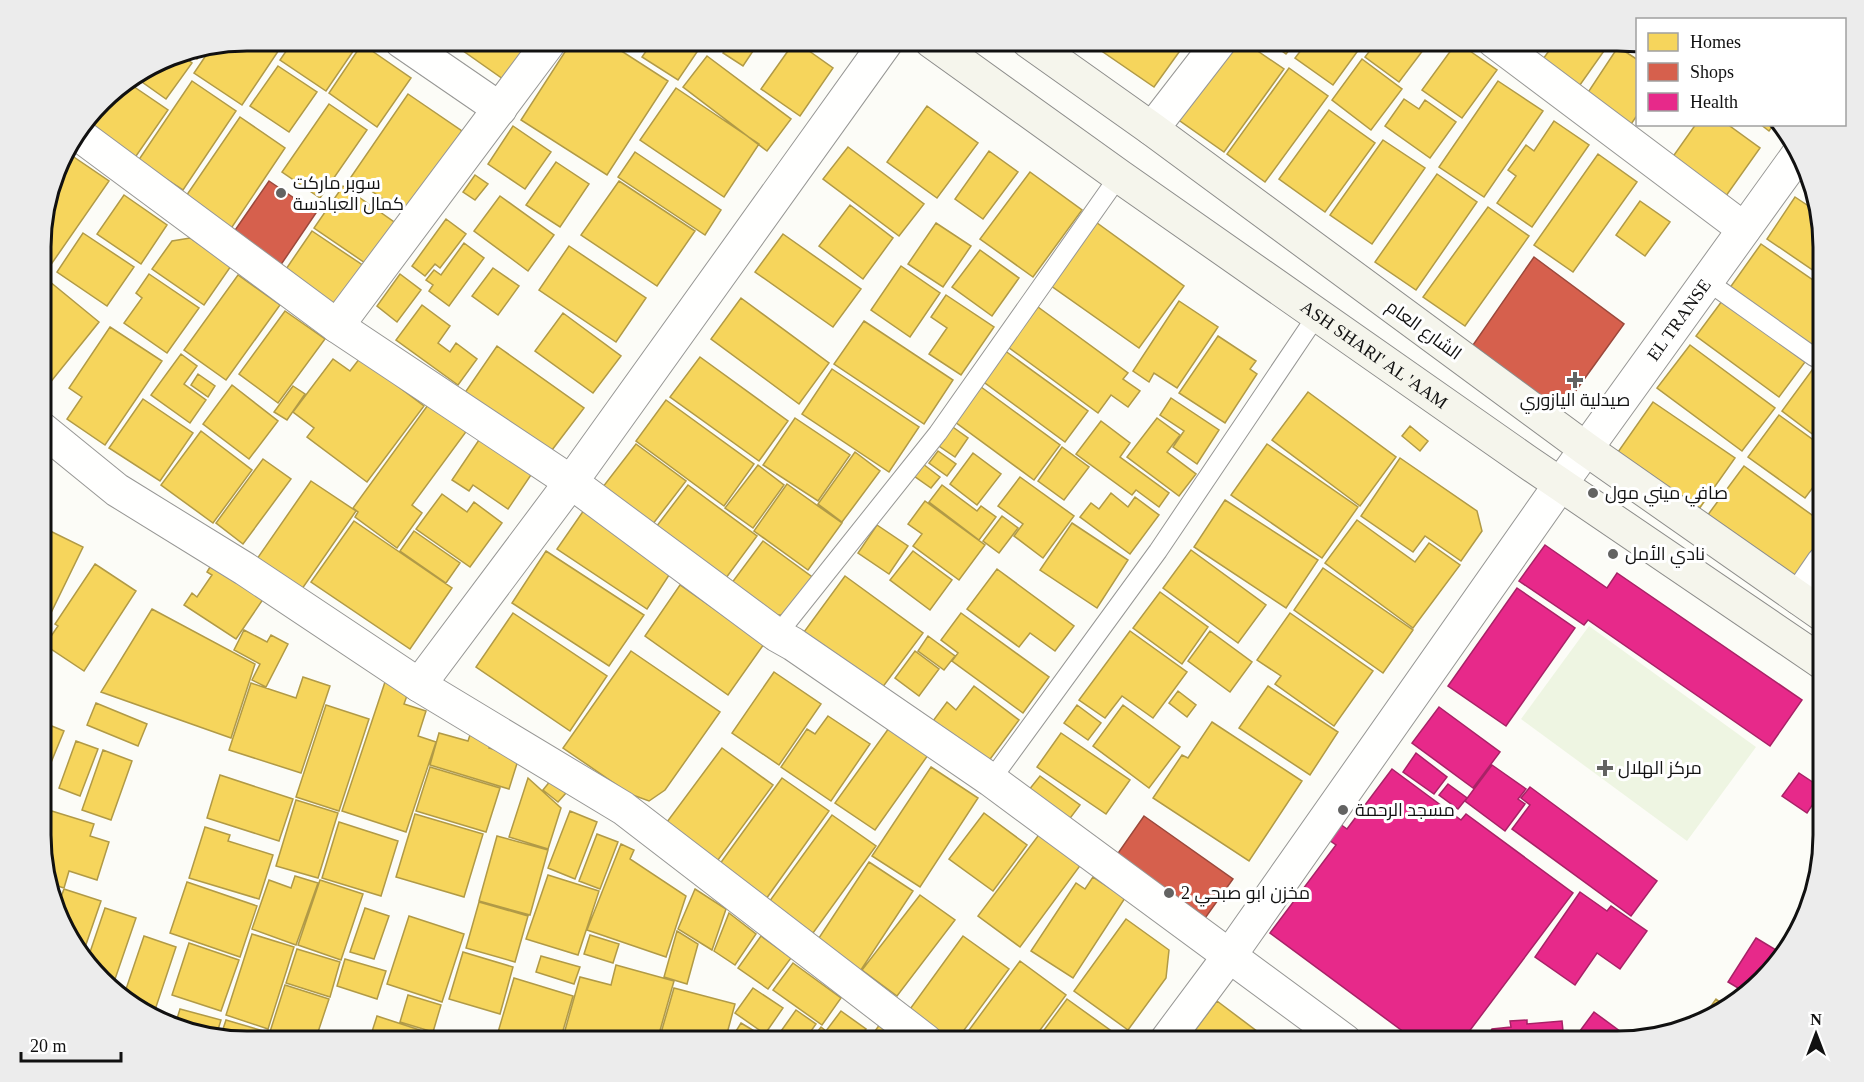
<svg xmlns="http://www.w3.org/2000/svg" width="1864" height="1082" font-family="'Times New Roman',Cairo,serif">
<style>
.pitch{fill:#eef5e2}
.homes{fill:#f6d55c;stroke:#b19a46;stroke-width:1.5}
.shops{fill:#d6604d;stroke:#9b483b;stroke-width:1.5}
.health{fill:#e7298a;stroke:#a72266;stroke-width:1.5}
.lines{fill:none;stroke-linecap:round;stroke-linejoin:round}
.lane-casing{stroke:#979795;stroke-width:20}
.street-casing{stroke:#979795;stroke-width:35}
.secondary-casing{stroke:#8d8d8b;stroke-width:35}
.lane{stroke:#fffffe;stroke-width:18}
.street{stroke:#fffffe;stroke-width:33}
.secondary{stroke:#f5f5ec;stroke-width:33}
.poi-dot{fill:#636362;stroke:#fff;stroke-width:2}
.labels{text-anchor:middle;stroke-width:6;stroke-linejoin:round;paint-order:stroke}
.poi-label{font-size:18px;fill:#111;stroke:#fff;text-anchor:start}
.street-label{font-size:18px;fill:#111;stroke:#fff}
.rim{fill:none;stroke:#111;stroke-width:3}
</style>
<rect width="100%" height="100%" fill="#fcfcf7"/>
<path class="pitch" d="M 1589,626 L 1756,747 L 1687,841 L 1521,719 Z"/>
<path class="homes" d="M 247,40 L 285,41 L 242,105 L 194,73 L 211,48 Z
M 293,41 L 340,41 L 354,50 L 326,91 L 280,60 Z
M 449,41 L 531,41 L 503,79 Z
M 572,41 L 606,41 L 668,81 L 607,175 L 521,120 Z
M 627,41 L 649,41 L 642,50 Z
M 653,41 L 657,41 L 671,50 L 679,41 L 697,52 L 678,80 L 642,57 Z
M 686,41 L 707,41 L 701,50 Z
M 731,41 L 736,41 L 753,51 L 743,66 L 723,53 Z
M 795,41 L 833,68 L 800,116 L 761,89 Z
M 1087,41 L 1187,41 L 1154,87 Z
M 1228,41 L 1243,41 L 1284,69 L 1224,152 L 1173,116 Z
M 1268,41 L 1297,41 L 1286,54 Z
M 1308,41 L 1365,41 L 1333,85 L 1295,58 Z
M 1377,41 L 1430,41 L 1399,82 L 1365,57 Z
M 1556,41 L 1611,41 L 1575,92 L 1538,66 Z
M 1457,42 L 1497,70 L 1462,118 L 1422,90 Z
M 362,44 L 411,78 L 377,127 L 329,93 Z
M 1618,47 L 1638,60 L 1638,114 L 1627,130 L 1583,100 Z
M 204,49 L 197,59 L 187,52 Z
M 180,54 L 192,63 L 166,99 L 135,77 L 168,56 Z
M 707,56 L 791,119 L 767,151 L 683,87 Z
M 1362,59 L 1402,89 L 1371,130 L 1332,100 Z
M 278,66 L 317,92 L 289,132 L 250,106 Z
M 1289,68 L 1328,96 L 1265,182 L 1227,154 Z
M 192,81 L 236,111 L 183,190 L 138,161 Z
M 1498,81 L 1543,111 L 1484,197 L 1439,167 Z
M 127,82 L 168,110 L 134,159 L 85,125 L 111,92 Z
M 676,88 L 759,144 L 724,197 L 640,140 Z
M 408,94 L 462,131 L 405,214 L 351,177 Z
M 1404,99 L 1419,109 L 1425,100 L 1456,122 L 1430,158 L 1385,126 Z
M 329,104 L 367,130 L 320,198 L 282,172 Z
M 927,106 L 978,143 L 937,198 L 887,162 Z
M 1329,110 L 1375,143 L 1325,212 L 1279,179 Z
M 240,117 L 285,148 L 230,230 L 184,199 Z
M 1554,121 L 1589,145 L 1532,227 L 1497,203 L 1516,176 L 1508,170 L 1526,145 L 1534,151 Z
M 1696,124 L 1727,124 L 1760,148 L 1721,203 L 1667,165 Z
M 1760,124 L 1774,124 L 1769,131 Z
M 513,126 L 551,152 L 525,189 L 488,164 Z
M 1383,140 L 1425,168 L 1372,244 L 1330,215 Z
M 848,147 L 924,204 L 899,236 L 823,179 Z
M 65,151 L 109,181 L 50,266 L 42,260 L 42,220 L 62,155 Z
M 989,151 L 1018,172 L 983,219 L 955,199 Z
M 635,152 L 721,210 L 705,235 L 618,177 Z
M 1598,154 L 1637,182 L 1573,272 L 1534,245 Z
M 556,162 L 589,184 L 560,227 L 526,205 Z
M 1030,172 L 1082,210 L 1033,277 L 980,239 Z
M 1437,174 L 1477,202 L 1416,290 L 1375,262 Z
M 475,175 L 488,184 L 475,200 L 463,192 Z
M 619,181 L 695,231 L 657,286 L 581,235 Z
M 343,186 L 397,224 L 368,265 L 314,228 Z
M 124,195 L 167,225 L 141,264 L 97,234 Z
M 500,196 L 554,235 L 528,271 L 474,231 Z
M 1795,197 L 1816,211 L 1823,233 L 1823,277 L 1767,239 Z
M 1640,201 L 1670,222 L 1645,256 L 1616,235 Z
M 850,205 L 893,238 L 863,279 L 819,246 Z
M 1488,207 L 1529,236 L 1465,326 L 1423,297 Z
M 446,219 L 466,234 L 440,268 L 435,264 L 425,276 L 412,266 Z
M 1093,220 L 1184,286 L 1139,348 L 1047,283 Z
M 936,223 L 971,246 L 943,287 L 908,264 Z
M 312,231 L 367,268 L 336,312 L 282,275 Z
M 83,233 L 134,267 L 107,306 L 57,272 Z
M 783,234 L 861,289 L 833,327 L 755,272 Z
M 190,238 L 231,266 L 204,305 L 152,269 L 172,241 Z
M 464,243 L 484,258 L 449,306 L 429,291 L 433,285 L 426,280 L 434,270 L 441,275 Z
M 1761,244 L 1823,287 L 1823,342 L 1818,349 L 1729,289 Z
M 569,246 L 646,298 L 616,342 L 539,290 Z
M 980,250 L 1019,278 L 992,316 L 952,287 Z
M 901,266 L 940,293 L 910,337 L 871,310 Z
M 493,268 L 519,286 L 498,315 L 472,296 Z
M 149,274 L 199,308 L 167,353 L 124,323 L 142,298 L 136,293 Z
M 400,274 L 421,290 L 397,322 L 377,306 Z
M 238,275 L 280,305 L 226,380 L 184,350 Z
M 49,281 L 99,322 L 49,384 L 42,378 L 42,289 Z
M 946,295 L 994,327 L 961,375 L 929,354 L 947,328 L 931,317 Z
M 741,298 L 829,363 L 799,404 L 711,339 Z
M 1179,301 L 1218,327 L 1177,388 L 1154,373 L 1149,382 L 1133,371 Z
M 1722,301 L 1805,362 L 1779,397 L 1696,336 Z
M 422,305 L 450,326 L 438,343 L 450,352 L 456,343 L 477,359 L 458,385 L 396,340 Z
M 1038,307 L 1128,373 L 1123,379 L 1140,391 L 1128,407 L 1111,395 L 1098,413 L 1008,347 Z
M 285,311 L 325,339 L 278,403 L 239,374 Z
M 563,313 L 621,356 L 593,393 L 535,351 Z
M 864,321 L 953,380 L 924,424 L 834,364 Z
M 110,327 L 162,361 L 105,445 L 67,419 L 82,397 L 69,388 Z
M 1218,336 L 1256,361 L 1250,369 L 1257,374 L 1225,423 L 1179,393 Z
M 1690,345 L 1775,408 L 1742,451 L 1657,388 Z
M 497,346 L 584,408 L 552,450 L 542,452 L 462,397 Z
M 1004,350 L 1088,411 L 1065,442 L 981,380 Z
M 181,354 L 197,366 L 184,384 L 206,400 L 190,423 L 151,395 Z
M 700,357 L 788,421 L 759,461 L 670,397 Z
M 360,358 L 424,406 L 367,482 L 307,437 L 314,428 L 293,412 L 333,359 L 350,371 Z
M 1815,366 L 1823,372 L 1823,442 L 1782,411 Z
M 832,369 L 919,427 L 889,472 L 802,414 Z
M 198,374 L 215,386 L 208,397 L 191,385 Z
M 977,384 L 1060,445 L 1034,480 L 951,419 Z
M 232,385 L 278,421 L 249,459 L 203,424 Z
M 293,386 L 305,394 L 287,420 L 274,412 Z
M 1308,392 L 1396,457 L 1360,506 L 1272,440 Z
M 433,398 L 471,425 L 412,505 L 422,513 L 397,548 L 355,517 L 358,512 L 353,508 Z
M 1171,398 L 1219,430 L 1197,464 L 1173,447 L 1184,431 L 1160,415 Z
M 143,399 L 193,433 L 160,481 L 109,448 Z
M 666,400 L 754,464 L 724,506 L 636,441 Z
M 1653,402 L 1735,458 L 1699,509 L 1618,452 Z
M 1779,415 L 1823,447 L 1823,474 L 1805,498 L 1748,457 Z
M 795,418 L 850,455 L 818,501 L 763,465 Z
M 1157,418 L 1180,435 L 1167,452 L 1196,474 L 1179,496 L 1127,457 Z
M 1101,421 L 1130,443 L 1120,457 L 1169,493 L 1159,507 L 1136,490 L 1132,495 L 1076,454 Z
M 950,425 L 968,438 L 955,457 L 936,444 Z
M 1410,426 L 1428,441 L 1420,451 L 1402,436 Z
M 201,431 L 252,470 L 213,523 L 161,485 Z
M 485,431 L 537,466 L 508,509 L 473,485 L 469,491 L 452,480 Z
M 636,444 L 686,481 L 649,529 L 599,492 Z
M 1267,444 L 1358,507 L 1322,558 L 1231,495 Z
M 1062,447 L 1089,467 L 1064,500 L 1038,481 Z
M 938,451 L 956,464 L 947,476 L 929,463 Z
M 855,452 L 880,471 L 842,522 L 818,504 Z
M 973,453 L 1001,474 L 977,505 L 950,484 Z
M 1400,458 L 1477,511 L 1482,531 L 1461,561 L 1425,536 L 1413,552 L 1361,516 Z
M 263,459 L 291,479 L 243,544 L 216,523 Z
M 923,464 L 940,477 L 931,488 L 914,476 Z
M 758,465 L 784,485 L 753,528 L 725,508 Z
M 1744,466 L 1823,523 L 1823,538 L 1794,578 L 1707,516 Z
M 1020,477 L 1074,516 L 1043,558 L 1014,536 L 1023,524 L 998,506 Z
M 311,481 L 356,511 L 295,599 L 250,569 Z
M 787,484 L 842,523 L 808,570 L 754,531 Z
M 688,485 L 757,536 L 723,582 L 653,531 Z
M 942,485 L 977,511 L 981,506 L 996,517 L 979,540 L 929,502 Z
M 1111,493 L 1128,507 L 1135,497 L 1159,515 L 1130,554 L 1080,517 L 1091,503 L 1099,509 Z
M 442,494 L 467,512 L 474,502 L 502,523 L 470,567 L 416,529 Z
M 1225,500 L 1318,560 L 1286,608 L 1194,547 Z
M 925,501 L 985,545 L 959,580 L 913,546 L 922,534 L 908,524 Z
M 584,510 L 673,569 L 647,609 L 557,549 Z
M 1002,516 L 1018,528 L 999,553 L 983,541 Z
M 1357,520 L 1415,562 L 1429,543 L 1460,565 L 1413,628 L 1325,563 Z
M 354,521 L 452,588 L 410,649 L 311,582 Z
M 1072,523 L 1128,560 L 1097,608 L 1040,570 Z
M 877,525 L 908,546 L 889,574 L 858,553 Z
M 42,527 L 83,547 L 47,621 L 42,619 Z
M 414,531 L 460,563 L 446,583 L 400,551 Z
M 763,541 L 815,579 L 787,615 L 767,615 L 728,588 Z
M 1191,550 L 1266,605 L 1238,643 L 1163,588 Z
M 546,551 L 644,615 L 609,666 L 512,603 Z
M 913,551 L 952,580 L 930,610 L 890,580 Z
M 213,562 L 270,589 L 236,639 L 184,605 L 192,593 L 197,597 L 212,575 L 207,572 Z
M 95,564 L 136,591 L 84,671 L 45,645 L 58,626 L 55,624 Z
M 1323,568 L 1413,630 L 1383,673 L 1294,610 Z
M 997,569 L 1074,626 L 1055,651 L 1030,633 L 1019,647 L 967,609 Z
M 845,576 L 923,633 L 882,688 L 804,632 Z
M 680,585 L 764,644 L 728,695 L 645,636 Z
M 1160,592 L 1208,627 L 1182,664 L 1133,628 Z
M 152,609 L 255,664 L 231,738 L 101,692 Z
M 513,613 L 607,676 L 570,731 L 476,667 Z
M 961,613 L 1049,677 L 1023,713 L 952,661 L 958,653 L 941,640 Z
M 1290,613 L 1373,671 L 1334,726 L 1275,684 L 1281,676 L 1257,660 Z
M 244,630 L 267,642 L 271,635 L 288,644 L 266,687 L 252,680 L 260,664 L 234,650 Z
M 1130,631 L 1187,672 L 1153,718 L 1122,696 L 1105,718 L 1079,700 Z
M 1210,631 L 1252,662 L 1230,692 L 1188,661 Z
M 928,636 L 955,656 L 944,670 L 918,651 Z
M 631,651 L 720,712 L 665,790 L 649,801 L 630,794 L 563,748 Z
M 915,651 L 939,669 L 919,696 L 895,678 Z
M 774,672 L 821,704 L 779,765 L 732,733 Z
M 303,677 L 330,686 L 301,773 L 229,750 L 251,683 L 296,698 Z
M 385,682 L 409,690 L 404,704 L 426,711 L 418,736 L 436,742 L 406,832 L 342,811 Z
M 974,686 L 1019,720 L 985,766 L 930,725 L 947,702 L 956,710 Z
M 1268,686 L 1338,732 L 1310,775 L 1239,728 Z
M 1178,691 L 1196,705 L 1187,717 L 1169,703 Z
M 96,703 L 147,724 L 138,746 L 87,725 Z
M 326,705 L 369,719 L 339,811 L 296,797 Z
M 1077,705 L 1101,723 L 1088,740 L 1064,723 Z
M 1123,705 L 1180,747 L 1149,788 L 1093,746 Z
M 828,716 L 870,744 L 831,801 L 781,767 L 807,729 L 815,734 Z
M 894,721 L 933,748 L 875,830 L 835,803 Z
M 42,722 L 64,731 L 50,765 L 42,762 Z
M 1212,722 L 1302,781 L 1249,861 L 1153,798 L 1182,755 L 1188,758 Z
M 473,726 L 493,732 L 489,748 L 519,757 L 509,789 L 430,765 L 439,733 L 468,741 Z
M 1061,733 L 1130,780 L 1106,814 L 1037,767 Z
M 76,741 L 98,749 L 80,796 L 59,788 Z
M 722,748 L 773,785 L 715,864 L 664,826 Z
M 103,750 L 132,761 L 111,820 L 82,810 Z
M 430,767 L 500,788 L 486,832 L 416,811 Z
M 931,767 L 978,798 L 920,887 L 872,856 Z
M 220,775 L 293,799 L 279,841 L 207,818 Z
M 1040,776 L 1080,805 L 1068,821 L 1028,791 Z
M 528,778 L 561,808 L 548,849 L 509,837 Z
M 782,778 L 829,811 L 761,906 L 714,872 Z
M 551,780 L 566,793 L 558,802 L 543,790 Z
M 296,800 L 338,813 L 318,878 L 276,866 Z
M 42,808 L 94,824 L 90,836 L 109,842 L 97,880 L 69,871 L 64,888 L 51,884 L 42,862 Z
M 570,811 L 597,822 L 575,879 L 548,868 Z
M 984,813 L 1027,845 L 993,891 L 949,859 Z
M 415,814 L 483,834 L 464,897 L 396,877 Z
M 832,815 L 876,846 L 813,933 L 769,902 Z
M 339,822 L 398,841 L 381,896 L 322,878 Z
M 205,827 L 230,835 L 228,841 L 273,855 L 259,899 L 189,878 Z
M 1041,832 L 1082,863 L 1020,947 L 978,916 Z
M 597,834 L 618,842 L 600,889 L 579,881 Z
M 497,836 L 548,850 L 530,915 L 479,901 Z
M 621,844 L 634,850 L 630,859 L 686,896 L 666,957 L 587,930 Z
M 869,862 L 913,891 L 855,979 L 811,950 Z
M 548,875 L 599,891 L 578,955 L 526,939 Z
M 295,876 L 318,883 L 296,945 L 252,929 L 269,880 L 291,888 Z
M 1093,877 L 1125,898 L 1073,978 L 1031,951 L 1076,883 L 1085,889 Z
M 320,880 L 363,894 L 341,960 L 298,945 Z
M 187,882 L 257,906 L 240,957 L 170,933 Z
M 64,889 L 101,901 L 82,956 L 75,949 L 58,905 Z
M 695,889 L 726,909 L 712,950 L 678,929 Z
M 920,895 L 955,920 L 897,996 L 862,970 Z
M 479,902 L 528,916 L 515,962 L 466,948 Z
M 105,908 L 136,918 L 113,985 L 87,961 Z
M 365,908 L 389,916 L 374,959 L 350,952 Z
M 729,913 L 756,934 L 735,965 L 714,951 Z
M 409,916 L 464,934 L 442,1002 L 387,984 Z
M 1126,919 L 1169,950 L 1166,978 L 1128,1030 L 1074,991 Z
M 677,931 L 698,944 L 687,984 L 664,977 Z
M 252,934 L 294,947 L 268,1029 L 226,1015 Z
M 590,935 L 619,944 L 613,963 L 584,954 Z
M 144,936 L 176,947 L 153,1016 L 143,1014 L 124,995 Z
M 761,936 L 791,958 L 768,989 L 738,968 Z
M 963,936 L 1009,969 L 956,1041 L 940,1041 L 905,1016 Z
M 189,943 L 239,960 L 221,1011 L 172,995 Z
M 297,949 L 340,962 L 330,997 L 286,983 Z
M 463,952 L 513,967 L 500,1014 L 449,999 Z
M 541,956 L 580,967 L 574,984 L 536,972 Z
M 345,959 L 386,971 L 377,999 L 337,986 Z
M 1020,961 L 1066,995 L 1032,1041 L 961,1041 Z
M 793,963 L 841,998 L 822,1025 L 773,990 Z
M 616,965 L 674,981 L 657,1041 L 562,1041 L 580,977 L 611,985 Z
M 514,978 L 573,996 L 560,1041 L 504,1041 L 496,1039 Z
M 285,985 L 329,999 L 315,1041 L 267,1041 Z
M 674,988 L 735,1004 L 725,1041 L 691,1041 L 661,1033 Z
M 753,988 L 783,1008 L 765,1034 L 735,1013 Z
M 408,995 L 441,1005 L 433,1032 L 400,1022 Z
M 1067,999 L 1117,1035 L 1113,1041 L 1036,1041 Z
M 1716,999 L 1727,1007 L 1721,1014 L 1701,1020 Z
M 1217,1001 L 1266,1038 L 1264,1041 L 1187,1041 Z
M 180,1009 L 221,1020 L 217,1033 L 176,1022 Z
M 796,1010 L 816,1024 L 804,1041 L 774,1041 Z
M 841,1011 L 866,1029 L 857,1041 L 810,1041 L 821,1027 L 826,1031 Z
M 377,1016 L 435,1035 L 432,1041 L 369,1041 Z
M 226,1020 L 267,1032 L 264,1041 L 247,1041 L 221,1035 Z
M 741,1023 L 756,1032 L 751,1041 L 741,1041 L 733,1036 Z
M 880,1024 L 906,1041 L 868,1041 Z"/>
<path class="shops" d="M 269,181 L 316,213 L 278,269 L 231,236 Z
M 1534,257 L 1624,324 L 1572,396 L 1548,402 L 1473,345 Z
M 1144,816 L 1233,879 L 1203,921 L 1114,859 Z"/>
<path class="health" d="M 1545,545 L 1607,588 L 1617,573 L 1802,700 L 1770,746 L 1588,620 L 1584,625 L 1519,581 Z
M 1517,588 L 1575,628 L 1506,726 L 1448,686 Z
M 1439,707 L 1500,752 L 1473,788 L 1412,743 Z
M 1416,753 L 1447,777 L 1434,794 L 1403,772 Z
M 1492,765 L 1526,789 L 1518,799 L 1525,804 L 1505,831 L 1465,801 Z
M 1392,769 L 1461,820 L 1466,814 L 1573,893 L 1462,1041 L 1416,1041 L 1270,933 L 1336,845 L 1329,840 L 1340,824 L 1347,829 Z
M 1799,773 L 1823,789 L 1807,813 L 1782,796 Z
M 1448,784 L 1467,798 L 1458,809 L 1439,795 Z
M 1530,787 L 1657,881 L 1631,916 L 1512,829 L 1530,805 L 1521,798 Z
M 1580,892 L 1607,911 L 1611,906 L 1647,931 L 1620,969 L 1597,953 L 1575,985 L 1535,957 Z
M 1756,938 L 1781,953 L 1743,991 L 1728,982 Z
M 1594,1012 L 1632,1040 L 1578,1041 L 1574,1039 Z
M 1527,1020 L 1527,1024 L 1562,1021 L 1564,1041 L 1485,1041 L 1492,1029 L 1511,1027 L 1510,1021 Z"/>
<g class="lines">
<g class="lane-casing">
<path id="lane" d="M 1707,281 L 1814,357
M 777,635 L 938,433 L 1119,176
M 991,780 L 1158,551 L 1317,315"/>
</g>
<g class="street-casing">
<g id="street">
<path d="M 401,41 L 500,109"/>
<path d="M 1494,41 L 1744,229"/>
<path d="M 1152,129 L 1220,41"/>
<path d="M 78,134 L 337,326 L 571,482 L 777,635 L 793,644 L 991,780 L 1345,1041"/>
<path d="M 337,326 L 550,41"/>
<path d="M 42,429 L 117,490 L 245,569 L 419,685 L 623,808 L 926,1041"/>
<path d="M 1799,598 L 1823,563"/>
<path d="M 419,685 L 571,482 L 887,41"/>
<path id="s1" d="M 1166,1041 L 1230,955 L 1560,485 L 1797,156"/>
</g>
</g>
<g class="secondary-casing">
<g id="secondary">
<path id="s2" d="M 931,41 L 1119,176 L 1526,461 L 1823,663"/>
<path d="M 1028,41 L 1152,129 L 1586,449 L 1823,615"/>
</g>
</g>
<use href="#lane" class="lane"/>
<use href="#street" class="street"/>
<use href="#secondary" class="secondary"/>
</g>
<g class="poi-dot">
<circle cx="281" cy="193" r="6"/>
<path d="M1572 371h6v6h6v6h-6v6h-6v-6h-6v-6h6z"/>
<circle cx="1593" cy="493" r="6"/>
<circle cx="1613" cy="554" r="6"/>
<path d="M1602 759h6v6h6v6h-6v6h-6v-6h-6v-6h6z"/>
<circle cx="1343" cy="810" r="6"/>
<circle cx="1169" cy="893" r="6"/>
</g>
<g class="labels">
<g class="poi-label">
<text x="293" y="189">سوبر ماركت<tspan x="293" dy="21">كمال العبادسة</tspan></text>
<text x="1575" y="406" text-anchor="middle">صيدلية اليازوري</text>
<text x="1605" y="499">صافي ميني مول</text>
<text x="1625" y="560">نادي الأمل</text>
<text x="1618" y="774">مركز الهلال</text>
<text x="1355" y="816">مسجد الرحمة</text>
<text x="1181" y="899">مخزن ابو صبحي 2</text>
</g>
<g class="street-label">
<text dy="6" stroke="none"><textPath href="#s1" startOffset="885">EL TRANSE</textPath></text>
<text transform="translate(1424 330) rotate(36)" y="6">الشارع العام</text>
<text dy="6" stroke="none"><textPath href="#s2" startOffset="543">ASH SHARI' AL 'AAM</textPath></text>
</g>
</g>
<path d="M0 0H1864V1082H0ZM247 51H1617A196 196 0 0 1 1813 247V835A196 196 0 0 1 1617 1031H247A196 196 0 0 1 51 835V247A196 196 0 0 1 247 51Z" fill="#ececec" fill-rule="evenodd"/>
<path class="rim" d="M247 51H1617A196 196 0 0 1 1813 247V835A196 196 0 0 1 1617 1031H247A196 196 0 0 1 51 835V247A196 196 0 0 1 247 51Z"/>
<rect x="1636" y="18" width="210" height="108" fill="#ffffff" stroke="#a0a0a0" stroke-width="1.5"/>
<rect x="1648" y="33" width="30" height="18" fill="#f6d55c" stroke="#a0a0a0" stroke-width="1.5"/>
<text x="1690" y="48" font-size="18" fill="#111111">Homes</text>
<rect x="1648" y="63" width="30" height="18" fill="#d6604d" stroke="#a0a0a0" stroke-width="1.5"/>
<text x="1690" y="78" font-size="18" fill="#111111">Shops</text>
<rect x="1648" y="93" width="30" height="18" fill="#e7298a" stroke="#a0a0a0" stroke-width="1.5"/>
<text x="1690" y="108" font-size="18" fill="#111111">Health</text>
<g transform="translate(1816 1034)" stroke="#ffffff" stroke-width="4.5" paint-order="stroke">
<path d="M0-4.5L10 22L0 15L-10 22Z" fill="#111111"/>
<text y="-9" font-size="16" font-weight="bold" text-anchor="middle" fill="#111111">N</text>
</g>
<path d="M21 1052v9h100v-9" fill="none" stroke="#111111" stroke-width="3"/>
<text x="30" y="1052" font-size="18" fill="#111111" stroke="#ffffff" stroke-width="4.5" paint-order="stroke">20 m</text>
</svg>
